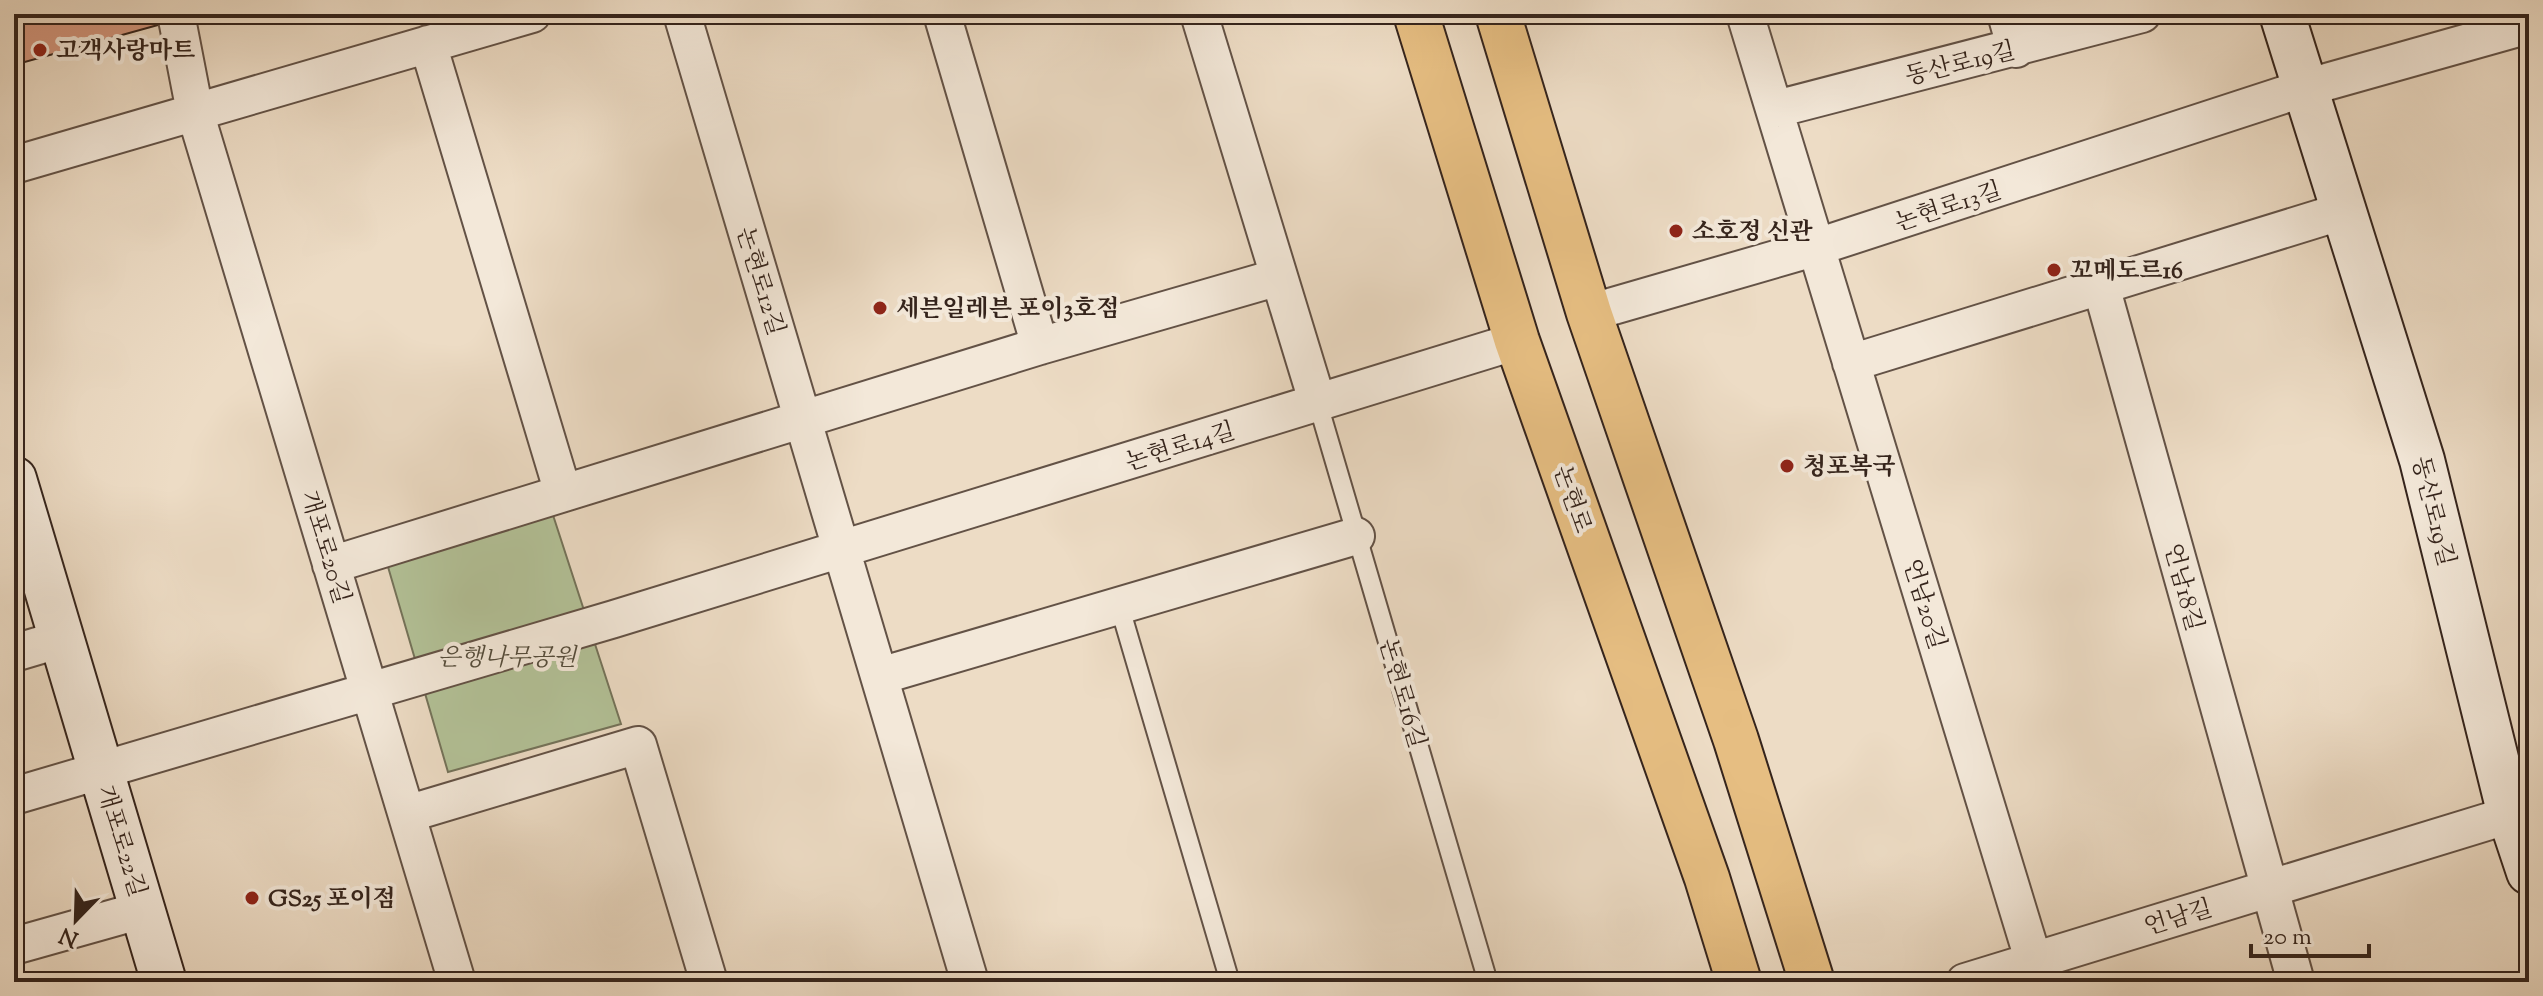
<svg xmlns="http://www.w3.org/2000/svg" width="2543" height="996" font-family="'Sorts Mill Goudy','Noto Serif KR',serif">
<style>
.green{fill:#b3c298;stroke:#74735a;stroke-width:2}
.building{fill:#d4977e;stroke:#35241c;stroke-width:2}
.lines{fill:none;stroke-linecap:round;stroke-linejoin:round}
.lane-casing{stroke:#635246;stroke-width:22}
.street-casing{stroke:#635246;stroke-width:40}
.secondary-casing{stroke:#35241c;stroke-width:48}
.primary-casing{stroke:#35241c;stroke-width:48}
.lane{stroke:#f3e8d9;stroke-width:18}
.street{stroke:#f3e8d9;stroke-width:36}
.secondary{stroke:#f3e8d9;stroke-width:44}
.primary{stroke:#e6be82;stroke-width:44}
.poi-dot{fill:#8f2418;stroke:#f3e8d9;stroke-width:3}
.labels{text-anchor:middle;stroke-width:8;stroke-linejoin:round;paint-order:stroke}
.poi-label{font-size:24px;font-weight:bold;fill:#35241c;stroke:#f3e8d9;text-anchor:start}
.street-label{font-size:24px;fill:#35241c;stroke:#f3e8d9}
.park-label{font-size:24px;font-style:italic;fill:#544c3b;stroke:#f3e8d9}
</style>
<rect width="100%" height="100%" fill="#eddcc5"/>
<filter id="stains"><feTurbulence type="fractalNoise" baseFrequency=".0025" numOctaves="4"/><feColorMatrix values="0 0 0 0 .2 0 0 0 0 .09 0 0 0 0 .02 0 0 0 .5 -.17"/></filter>
<radialGradient id="worn" r=".72"><stop offset=".6" stop-color="#630" stop-opacity="0"/><stop offset="1" stop-color="#630" stop-opacity=".3"/></radialGradient>
<path class="green" d="M 552,512 L 621,724 L 448,772 L 386,560 Z"/>
<path class="building" d="M 14,14 L 175,14 L 176,20 L 14,65 Z"/>
<g class="lines">
<g class="lane-casing">
<path id="lane" d="M 1318,404 L 1488,982
M 1120,608 L 1230,982"/>
</g>
<g class="street-casing">
<path id="street" d="M 176,14 L 195,112 L 457,982
M 682,14 L 970,982
M 942,14 L 1040,346
M 1199,14 L 1318,404
M 1745,14 L 2040,982
M 2006,14 L 2016,49
M 428,44 L 563,493
M 1776,109 L 2142,14
M 14,165 L 532,14
M 2101,286 L 2296,982
M 1589,313 L 1817,247 L 2305,88 L 2529,25
M 1851,363 L 2343,211
M 331,565 L 1040,346 L 1279,277
M 14,653 L 61,639
M 880,676 L 1356,536
M 14,796 L 614,619 L 1517,341
M 407,814 L 638,745 L 709,982
M 14,946 L 142,910
M 1965,982 L 2529,809"/>
</g>
<g class="secondary-casing">
<path id="secondary" d="M 2282,14 L 2422,460 L 2510,815 L 2529,872
M 14,479 L 164,982"/>
</g>
<g class="primary-casing">
<path id="primary" d="M 1416,14 L 1517,341 L 1707,878 L 1739,982
M 1498,14 L 1589,313 L 1736,740 L 1812,982"/>
</g>
<use href="#lane" class="lane"/>
<use href="#street" class="street"/>
<use href="#secondary" class="secondary"/>
<use href="#primary" class="primary"/>
</g>
<g class="poi-dot">
<circle cx="40" cy="50" r="8"/>
<circle cx="1676" cy="231" r="8"/>
<circle cx="2054" cy="270" r="8"/>
<circle cx="880" cy="308" r="8"/>
<circle cx="1787" cy="466" r="8"/>
<circle cx="252" cy="898" r="8"/>
</g>
<g class="labels">
<g class="poi-label">
<text x="56" y="58">고객사랑마트</text>
<text x="1692" y="239">소호정 신관</text>
<text x="2070" y="278">꼬메도르16</text>
<text x="896" y="316">세븐일레븐 포이3호점</text>
<text x="1803" y="474">청포복국</text>
<text x="268" y="906">GS25 포이점</text>
</g>
<g class="street-label">
<text transform="translate(1960 63) rotate(-14)" y="8">동산로19길</text>
<text transform="translate(1948 206) rotate(-18)" y="8">논현로13길</text>
<text transform="translate(761 281) rotate(73)" y="8">논현로12길</text>
<text transform="translate(1180 446) rotate(-17)" y="8">논현로14길</text>
<text transform="translate(1573 499) rotate(71)" y="8">논현로</text>
<text transform="translate(2434 511) rotate(76)" y="8">동산로19길</text>
<text transform="translate(326 547) rotate(73)" y="8">개포로20길</text>
<text transform="translate(2184 587) rotate(75)" y="8">언남18길</text>
<text transform="translate(1925 604) rotate(73)" y="8">언남20길</text>
<text transform="translate(1403 693) rotate(74)" y="8">논현로16길</text>
<text transform="translate(122 841) rotate(73)" y="8">개포로22길</text>
<text transform="translate(2178 917) rotate(-17)" y="8">언남길</text>
</g>
<g class="park-label">
<text x="507" y="665">은행나무공원</text>
</g>
</g>
<rect width="2543" height="996" fill="none" stroke="#eddcc5" stroke-width="48"/>
<rect x="16" y="16" width="2511" height="964" fill="none" stroke="#35241c" stroke-width="4"/>
<rect x="24" y="24" width="2495" height="948" fill="none" stroke="#35241c" stroke-width="2"/>
<g transform="translate(76 920) rotate(203)" stroke="#f3e8d9" stroke-width="6" paint-order="stroke">
<path d="M0-6L14 30L0 20L-14 30Z" fill="#35241c"/>
<text y="-12" font-size="22" font-weight="bold" text-anchor="middle" fill="#35241c">N</text>
</g>
<path d="M2251 944v12h118v-12" fill="none" stroke="#35241c" stroke-width="4"/>
<text x="2263" y="944" font-size="24" fill="#35241c" stroke="#f3e8d9" stroke-width="6" paint-order="stroke">20 m</text>
<rect width="100%" height="100%" filter="url(#stains)"/>
<rect width="100%" height="100%" fill="url(#worn)"/>
</svg>
